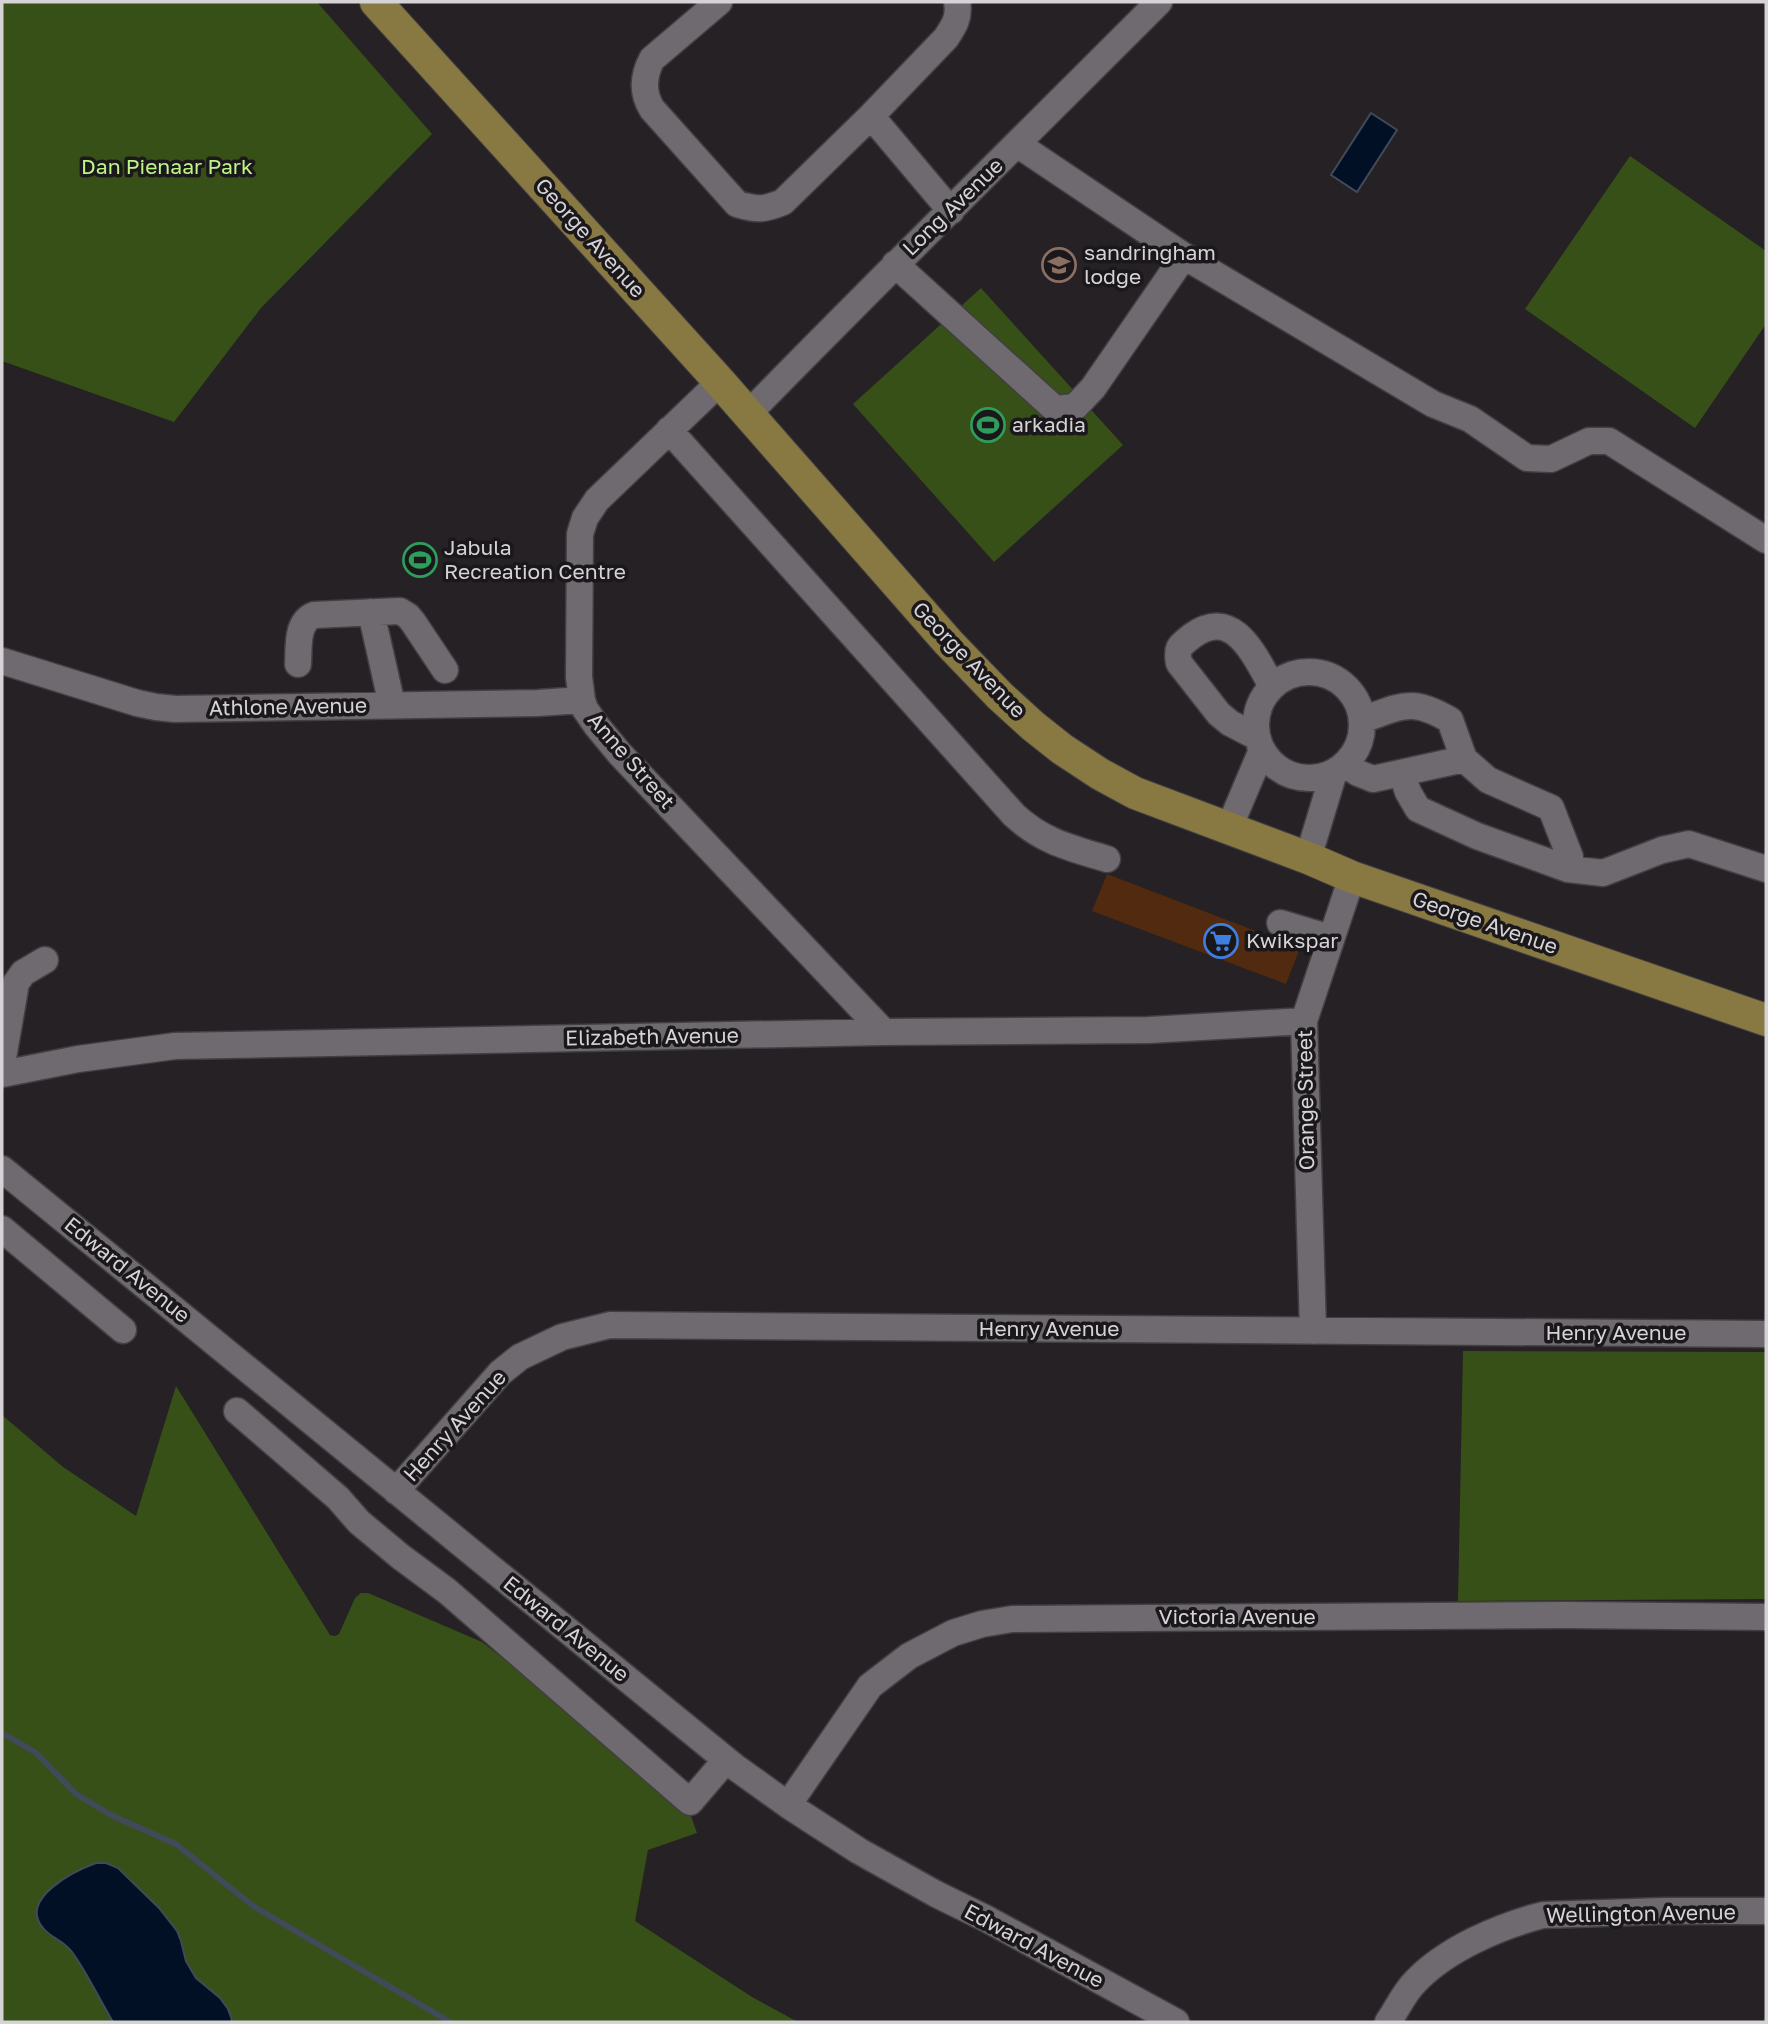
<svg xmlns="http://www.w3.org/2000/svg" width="1768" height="2024" font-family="'Golos Text',sans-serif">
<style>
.green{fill:#375017}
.water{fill:#011024;stroke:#414a59;stroke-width:2}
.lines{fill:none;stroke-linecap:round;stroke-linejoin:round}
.stream{stroke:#414a59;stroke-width:6}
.building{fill:#522a0f}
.minor-casing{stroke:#423f42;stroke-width:29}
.major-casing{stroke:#423f42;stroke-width:34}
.minor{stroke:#6e6a6f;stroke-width:26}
.major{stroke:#887841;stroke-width:32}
.labels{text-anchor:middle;stroke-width:7;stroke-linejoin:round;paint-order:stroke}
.park-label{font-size:21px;fill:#bff487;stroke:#1b181c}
.street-label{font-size:21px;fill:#d5d3d6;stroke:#1b181c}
.poi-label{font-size:21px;fill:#d5d3d6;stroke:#1b181c;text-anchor:start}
</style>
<rect width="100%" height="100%" fill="#252125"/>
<path class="green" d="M 2,2 L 317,2 L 432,134 L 261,308 L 174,422 L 2,361 Z
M 1630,156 L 1766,251 L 1766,324 L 1695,428 L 1525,309 Z
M 981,288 L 1123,445 L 994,562 L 853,404 Z
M 1463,1351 L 1766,1352 L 1766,1599 L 1458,1601 Z
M 176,1386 L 330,1635 L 335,1636 L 339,1634 L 355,1598 L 361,1593 L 368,1593 L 482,1642 L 589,1725 L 688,1808 L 697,1833 L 648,1850 L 635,1921 L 752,1997 L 798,2022 L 2,2022 L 2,1415 L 63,1467 L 136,1516 Z"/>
<path class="water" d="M 1371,113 L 1397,130 L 1357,192 L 1331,175 Z
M 96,1863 L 106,1863 L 118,1868 L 159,1908 L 177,1931 L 181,1941 L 186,1961 L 196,1978 L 220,1998 L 228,2009 L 232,2020 L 230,2022 L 113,2022 C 99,1999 88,1974 72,1952 C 64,1941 51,1938 43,1928 C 18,1899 74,1871 96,1863 Z"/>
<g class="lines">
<path class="stream" d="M 2,1733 L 35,1752 L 76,1794 L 113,1816 L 176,1844 L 253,1906 L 450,2022"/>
</g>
<path class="building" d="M 1107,874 L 1300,948 L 1286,984 L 1092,911 Z"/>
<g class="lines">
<g class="minor-casing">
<path id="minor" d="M 719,2 L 652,59 C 643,76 642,93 652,109 L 737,204 C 757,210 764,210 783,202 L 871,116 L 946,38 C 954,26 960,17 957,2
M 871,116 L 951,211
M 1017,144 L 1184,256 L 1433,404 L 1470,419 L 1527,458 L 1551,459 L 1589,441 L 1609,441 L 1766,540
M 895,264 L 1055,409 L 1075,407 L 1093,388 L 1184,256
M 720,382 L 597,500 L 585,518 L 580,534 L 579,677 L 582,700 L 585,709 L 596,725 L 620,754 L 884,1032
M 748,414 C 884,275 1022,139 1159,2
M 669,430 L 1014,815 C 1043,842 1071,848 1107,859
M 371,612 L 392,705
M 2,661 L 137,703 L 156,707 L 175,709 L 538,703 L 582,700
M 298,664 C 299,648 296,622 314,615 L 400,611 L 408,616 L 413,622 L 445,670
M1256 725a53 53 0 1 1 106 0a53 53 0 1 1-106 0Z
M 1362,720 C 1402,706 1411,697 1450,720 L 1464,759 L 1488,780 L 1551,808 L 1570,857 L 1568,869
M 1257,737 L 1230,723 L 1219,714 L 1179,663 C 1176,646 1180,646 1192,636 C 1234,605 1255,657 1272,686
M 1345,764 L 1358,773 L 1373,779 L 1464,759
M 1402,773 L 1408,792 L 1418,809 L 1477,836 L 1568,869 L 1603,873 L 1662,850 L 1689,844 L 1766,869
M 1229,828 L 1262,750
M 1308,858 L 1334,772
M 1280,923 L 1330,938
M 2,1064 L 16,983 L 23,973 L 45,960
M 2,1074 L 78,1059 L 175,1046 L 884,1032 L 1149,1030 L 1304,1021
M 2,1169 L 735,1767 L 788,1805 L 859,1851 L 936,1894 L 985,1918 L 1176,2022
M 2,1229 L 123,1330
M 1313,1331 L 1304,1021 L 1352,877
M 237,1411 L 338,1498 L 359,1522 L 401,1557 L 447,1591 L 690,1802 L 726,1760
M 396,1491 L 500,1373 L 520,1357 L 562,1337 L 610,1325 L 1766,1334
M 788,1805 L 870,1686 L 909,1656 L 953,1633 L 982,1624 L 1012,1619 L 1566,1615 L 1766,1617
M 1388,2022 C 1397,2009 1404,1993 1415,1982 C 1446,1949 1500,1926 1543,1915 L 1664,1911 L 1766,1911"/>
</g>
<g class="major-casing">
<path id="major" d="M 376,2 L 720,382 L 948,642 L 1000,696 L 1033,726 L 1062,749 L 1100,774 L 1135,793 L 1308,858 L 1352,877 L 1766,1020"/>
</g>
<use href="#minor" class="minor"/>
<use href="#major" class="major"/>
</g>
<defs>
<g id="school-ring" transform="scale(1.75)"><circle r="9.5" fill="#1b181c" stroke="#8d6e63" stroke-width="1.5"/><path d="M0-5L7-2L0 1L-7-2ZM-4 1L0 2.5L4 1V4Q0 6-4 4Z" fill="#8d6e63"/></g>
<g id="stadium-ring" transform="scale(1.75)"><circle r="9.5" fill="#1b181c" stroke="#2e9e5b" stroke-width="1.5"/><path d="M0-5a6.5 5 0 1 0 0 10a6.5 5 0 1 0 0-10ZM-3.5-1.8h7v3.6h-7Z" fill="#2e9e5b"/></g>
<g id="supermarket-ring" transform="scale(1.75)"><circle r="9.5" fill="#1b181c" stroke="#3f7fe0" stroke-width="1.5"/><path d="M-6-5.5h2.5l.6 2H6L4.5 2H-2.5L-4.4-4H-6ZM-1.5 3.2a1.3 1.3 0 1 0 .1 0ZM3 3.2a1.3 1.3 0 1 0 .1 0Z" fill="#3f7fe0"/></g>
</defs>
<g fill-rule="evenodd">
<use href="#school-ring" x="1059" y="265"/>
<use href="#stadium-ring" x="988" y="425"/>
<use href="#stadium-ring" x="420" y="560"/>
<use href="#supermarket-ring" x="1221" y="941"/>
</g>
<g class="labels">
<g class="park-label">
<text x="167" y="174">Dan Pienaar Park</text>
</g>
<g class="street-label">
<text transform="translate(953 207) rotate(-44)" y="7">Long Avenue</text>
<text transform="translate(590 238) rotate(48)" y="7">George Avenue</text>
<text transform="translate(969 660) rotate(46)" y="7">George Avenue</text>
<text transform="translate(288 707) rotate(-1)" y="7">Athlone Avenue</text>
<text transform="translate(631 761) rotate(49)" y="7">Anne Street</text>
<text transform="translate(1485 923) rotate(19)" y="7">George Avenue</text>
<text transform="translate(652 1037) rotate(-1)" y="7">Elizabeth Avenue</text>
<text transform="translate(1306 1100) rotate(-91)" y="7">Orange Street</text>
<text transform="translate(127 1270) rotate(39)" y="7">Edward Avenue</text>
<text x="1049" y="1336">Henry Avenue</text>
<text x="1616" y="1340">Henry Avenue</text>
<text transform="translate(455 1426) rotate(-48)" y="7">Henry Avenue</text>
<text x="1237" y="1624">Victoria Avenue</text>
<text transform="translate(566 1629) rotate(39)" y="7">Edward Avenue</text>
<text transform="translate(1641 1914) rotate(-1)" y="7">Wellington Avenue</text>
<text transform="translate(1034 1946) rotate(28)" y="7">Edward Avenue</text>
</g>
<g class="poi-label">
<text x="1084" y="260">sandringham<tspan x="1084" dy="24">lodge</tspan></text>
<text x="1012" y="432">arkadia</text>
<text x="444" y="555">Jabula<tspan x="444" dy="24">Recreation Centre</tspan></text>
<text x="1246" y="948">Kwikspar</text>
</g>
</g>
<rect width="1768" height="2024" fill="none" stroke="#d5d3d6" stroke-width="7"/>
</svg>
